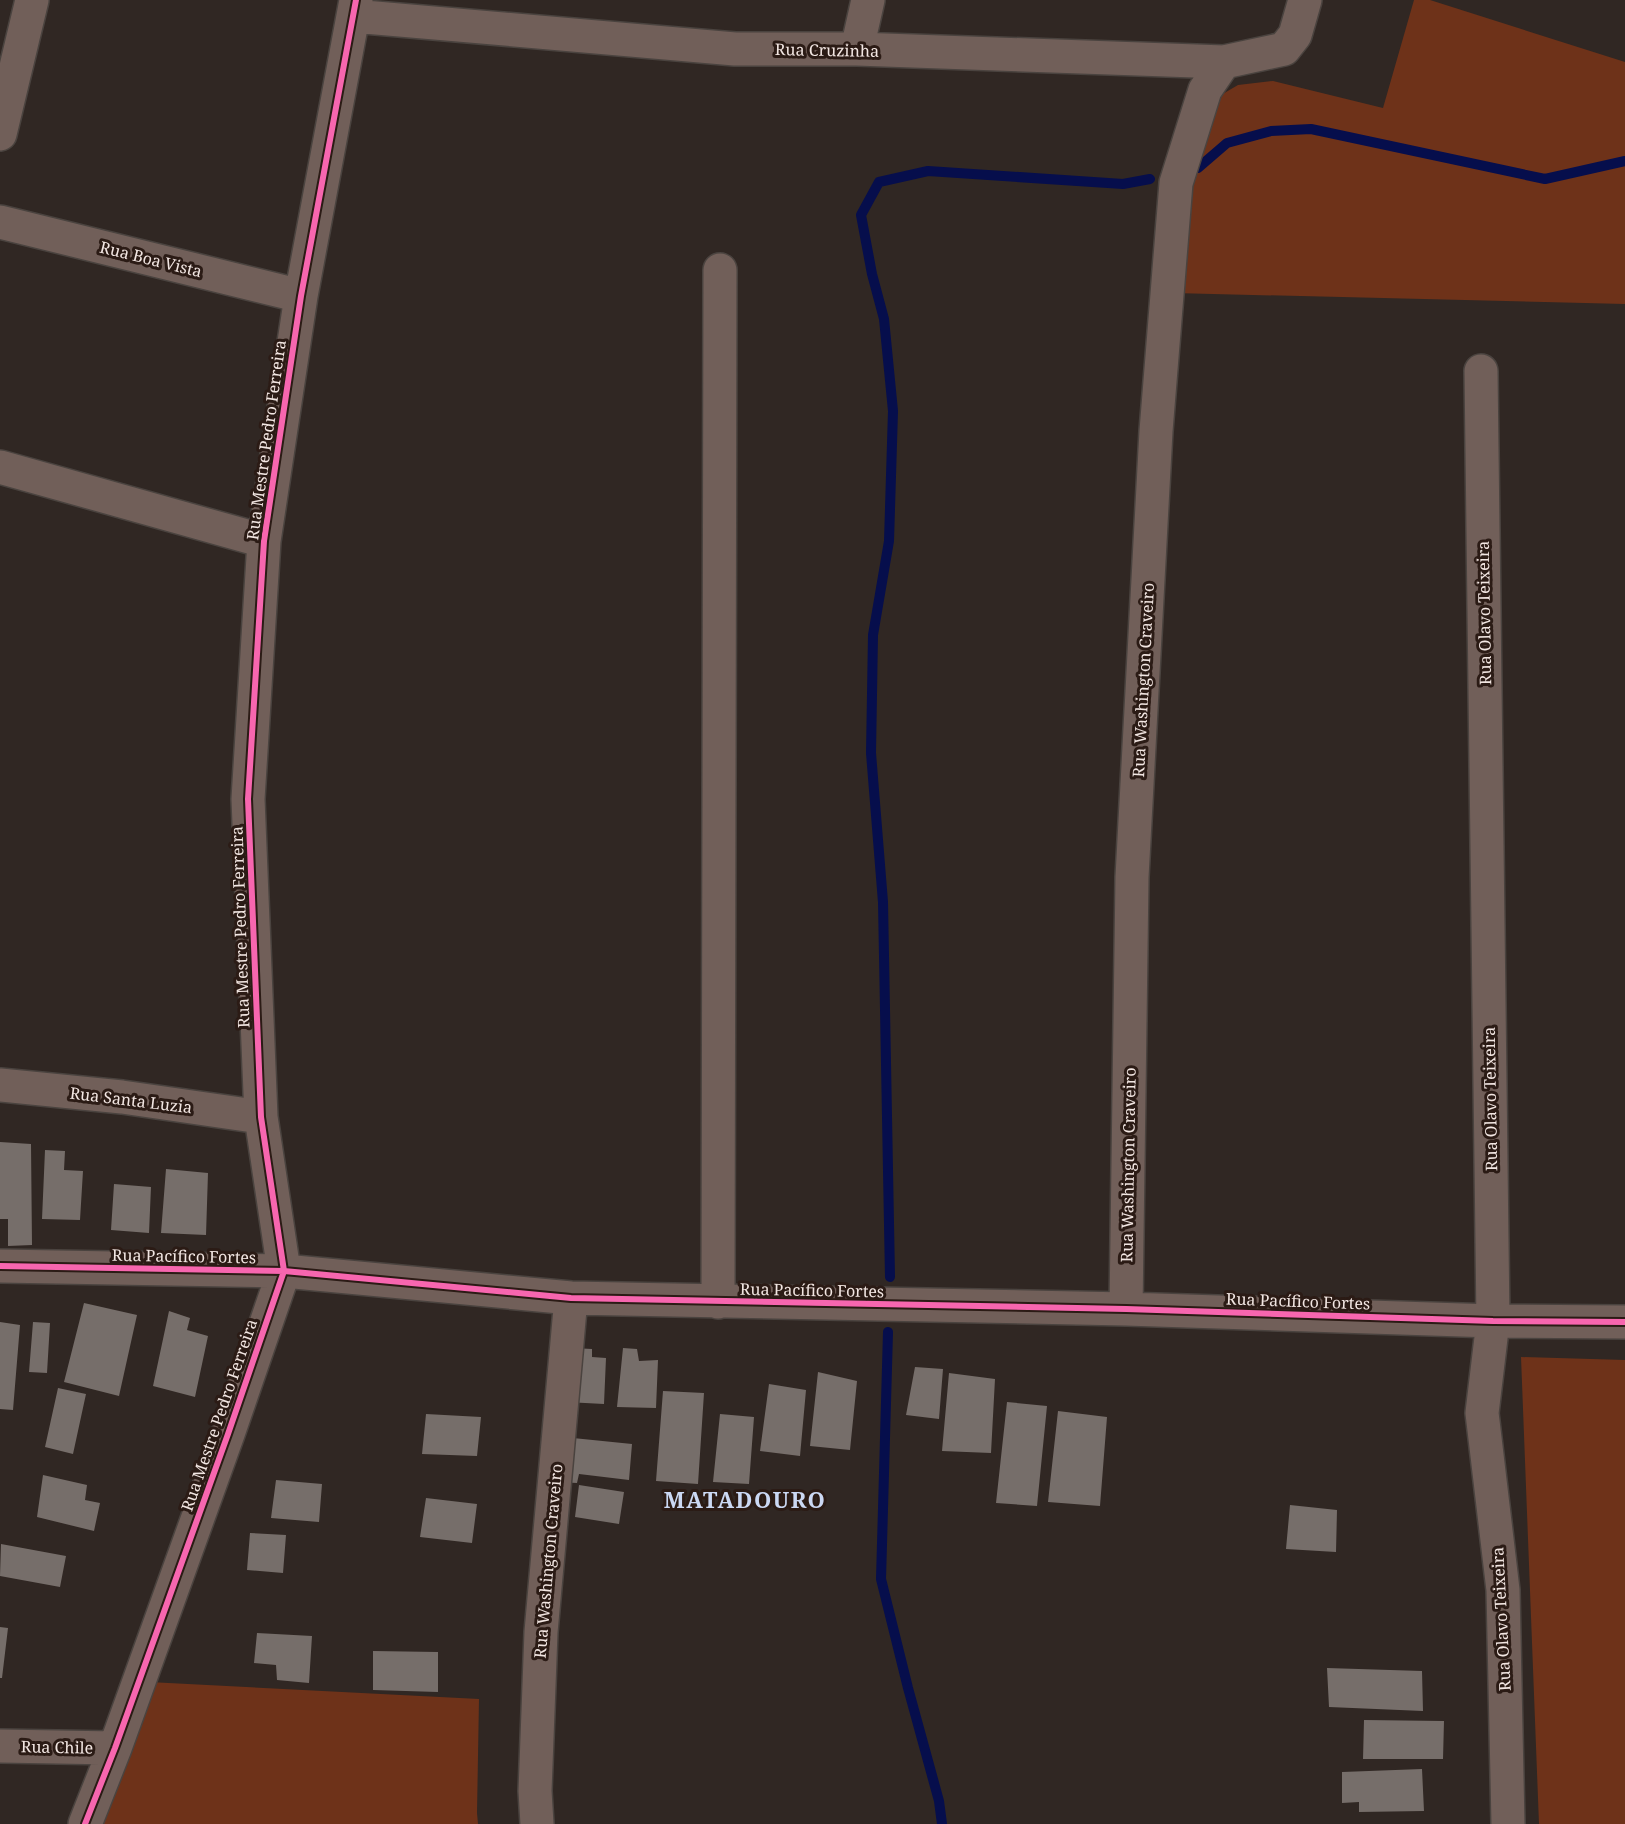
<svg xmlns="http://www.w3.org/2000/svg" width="1625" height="1824" font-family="'Noto Serif',serif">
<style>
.green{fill:#6e3219}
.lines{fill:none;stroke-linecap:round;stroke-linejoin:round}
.stream{stroke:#060e4c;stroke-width:10}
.building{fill:#766e6a}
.street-casing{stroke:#4a433f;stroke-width:36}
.street{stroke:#715f59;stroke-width:33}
.cycleway-casing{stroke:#2b1b15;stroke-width:10}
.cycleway{stroke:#f766af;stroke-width:6}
.labels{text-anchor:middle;stroke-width:6;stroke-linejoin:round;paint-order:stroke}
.street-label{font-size:16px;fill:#f2e6e2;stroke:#2b1b15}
.district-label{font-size:22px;font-weight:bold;letter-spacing:1.5px;fill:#cbd8f3;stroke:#2b1b15}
</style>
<rect width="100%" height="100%" fill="#302723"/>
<path class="green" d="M 1414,0 L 1430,0 L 1625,62 L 1625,304 L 1173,293 L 1177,234 L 1209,102 L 1238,85 L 1273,81 L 1383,108 Z
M 1521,1357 L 1625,1360 L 1625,1824 L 1539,1824 Z
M 149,1682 L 479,1699 L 477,1813 L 478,1824 L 93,1824 Z"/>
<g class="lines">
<path class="stream" d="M 1198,168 L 1227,143 L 1271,131 L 1311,129 L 1545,179 L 1625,161
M 890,1277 L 883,902 L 871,753 L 873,635 L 889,541 L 893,411 L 884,319 L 872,274 L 861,215 L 879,182 L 928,171 L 1123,184 L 1150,179
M 888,1332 L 881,1579 L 908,1688 L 939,1801 L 942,1824"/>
</g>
<path class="building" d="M 0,1142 L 31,1144 L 32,1245 L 8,1246 L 8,1219 L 0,1219 Z
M 45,1150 L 65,1151 L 64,1170 L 83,1171 L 80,1220 L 42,1219 Z
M 166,1169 L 208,1173 L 206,1235 L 161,1233 Z
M 114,1184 L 151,1187 L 149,1233 L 111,1230 Z
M 84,1303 L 137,1315 L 119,1396 L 64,1382 Z
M 169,1311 L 190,1318 L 187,1330 L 208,1336 L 195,1397 L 153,1386 Z
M 0,1322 L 20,1325 L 13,1410 L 0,1409 Z
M 33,1322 L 50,1323 L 47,1373 L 29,1372 Z
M 573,1348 L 592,1349 L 592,1357 L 606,1358 L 604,1404 L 566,1402 Z
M 623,1348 L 637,1349 L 639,1361 L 658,1360 L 656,1408 L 617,1407 Z
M 915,1367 L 943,1369 L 939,1419 L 906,1415 Z
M 818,1372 L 857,1381 L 850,1450 L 810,1446 Z
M 949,1373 L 995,1379 L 991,1453 L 942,1451 Z
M 769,1384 L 806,1390 L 800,1456 L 760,1451 Z
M 58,1388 L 86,1394 L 73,1454 L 45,1447 Z
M 663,1391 L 704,1393 L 698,1484 L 656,1481 Z
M 1007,1402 L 1047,1406 L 1037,1506 L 996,1503 Z
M 1058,1411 L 1107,1417 L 1100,1506 L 1048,1502 Z
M 426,1414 L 481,1417 L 477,1456 L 422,1454 Z
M 720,1414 L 754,1417 L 749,1484 L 713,1482 Z
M 573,1438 L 632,1444 L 629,1480 L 579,1474 L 577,1483 L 557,1482 Z
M 43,1475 L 87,1485 L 85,1500 L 100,1503 L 94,1531 L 37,1517 Z
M 276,1480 L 322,1484 L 319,1522 L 271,1518 Z
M 579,1485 L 624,1492 L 619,1524 L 575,1517 Z
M 426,1498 L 477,1504 L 472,1543 L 420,1537 Z
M 1290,1505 L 1337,1510 L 1336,1552 L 1286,1549 Z
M 250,1533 L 286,1535 L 283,1573 L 247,1570 Z
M 1,1544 L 66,1556 L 60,1587 L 0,1576 Z
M 0,1627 L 8,1628 L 2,1678 L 0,1678 Z
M 257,1633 L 312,1636 L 309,1683 L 277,1680 L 276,1665 L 254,1663 Z
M 373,1651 L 438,1652 L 438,1692 L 373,1690 Z
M 1327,1668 L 1422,1671 L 1423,1711 L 1329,1707 Z
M 1364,1720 L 1444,1721 L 1443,1759 L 1363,1759 Z
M 1422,1769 L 1424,1811 L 1359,1812 L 1359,1802 L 1342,1803 L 1342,1772 Z"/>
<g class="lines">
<g class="street-casing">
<path id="street" d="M 353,16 L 735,49 L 857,49 L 1224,62 L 1284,49 L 1295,35 L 1305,0
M 857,49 L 868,0
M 0,134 L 32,0
M 0,222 L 301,296
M 1481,371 L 1493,1321 L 1482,1413 L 1503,1590 L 1508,1824
M 0,467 L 264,541
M 0,1085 L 122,1097 L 261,1117
M 0,1266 L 284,1271 L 571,1298 L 1126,1309 L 1493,1321 L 1625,1322
M 718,1302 L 720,270
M 1126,1309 L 1132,877 L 1156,431 L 1176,183 L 1205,90 L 1224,62
M 0,1746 L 115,1748
M 85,1824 L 115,1748 L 228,1434 L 284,1271 L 261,1117 L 248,799 L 264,541 L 301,296 L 356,0
M 537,1824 L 535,1791 L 541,1632 L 571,1298"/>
</g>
<use href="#street" class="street"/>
<g class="cycleway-casing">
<path id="cycleway" d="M 0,1266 L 284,1271 L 571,1298 L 1126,1309 L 1493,1321 L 1625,1322
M 85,1824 L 115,1748 L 228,1434 L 284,1271 L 261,1117 L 248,799 L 264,541 L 301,296 L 356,0"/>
</g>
<use href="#cycleway" class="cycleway"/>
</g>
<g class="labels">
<g class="street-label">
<text transform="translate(827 50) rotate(1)" y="6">Rua Cruzinha</text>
<text transform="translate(151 259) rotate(14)" y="6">Rua Boa Vista</text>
<text transform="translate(266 440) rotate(-82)" y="6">Rua Mestre Pedro Ferreira</text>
<text transform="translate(1484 613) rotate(-91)" y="6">Rua Olavo Teixeira</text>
<text transform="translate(1143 680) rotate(-87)" y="6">Rua Washington Craveiro</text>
<text transform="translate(240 927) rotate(-92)" y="6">Rua Mestre Pedro Ferreira</text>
<text transform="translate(1490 1099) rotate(-91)" y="6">Rua Olavo Teixeira</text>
<text transform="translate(131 1100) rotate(7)" y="6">Rua Santa Luzia</text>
<text transform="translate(1128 1165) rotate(-89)" y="6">Rua Washington Craveiro</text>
<text transform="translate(184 1256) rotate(1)" y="6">Rua Pacífico Fortes</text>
<text transform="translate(812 1290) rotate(1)" y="6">Rua Pacífico Fortes</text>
<text transform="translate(1298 1301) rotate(2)" y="6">Rua Pacífico Fortes</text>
<text transform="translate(219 1415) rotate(-71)" y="6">Rua Mestre Pedro Ferreira</text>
<text transform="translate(548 1561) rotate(-85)" y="6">Rua Washington Craveiro</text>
<text transform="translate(1501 1619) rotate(-93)" y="6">Rua Olavo Teixeira</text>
<text transform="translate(57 1747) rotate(1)" y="6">Rua Chile</text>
</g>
<g class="district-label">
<text x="745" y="1508">MATADOURO</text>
</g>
</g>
</svg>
